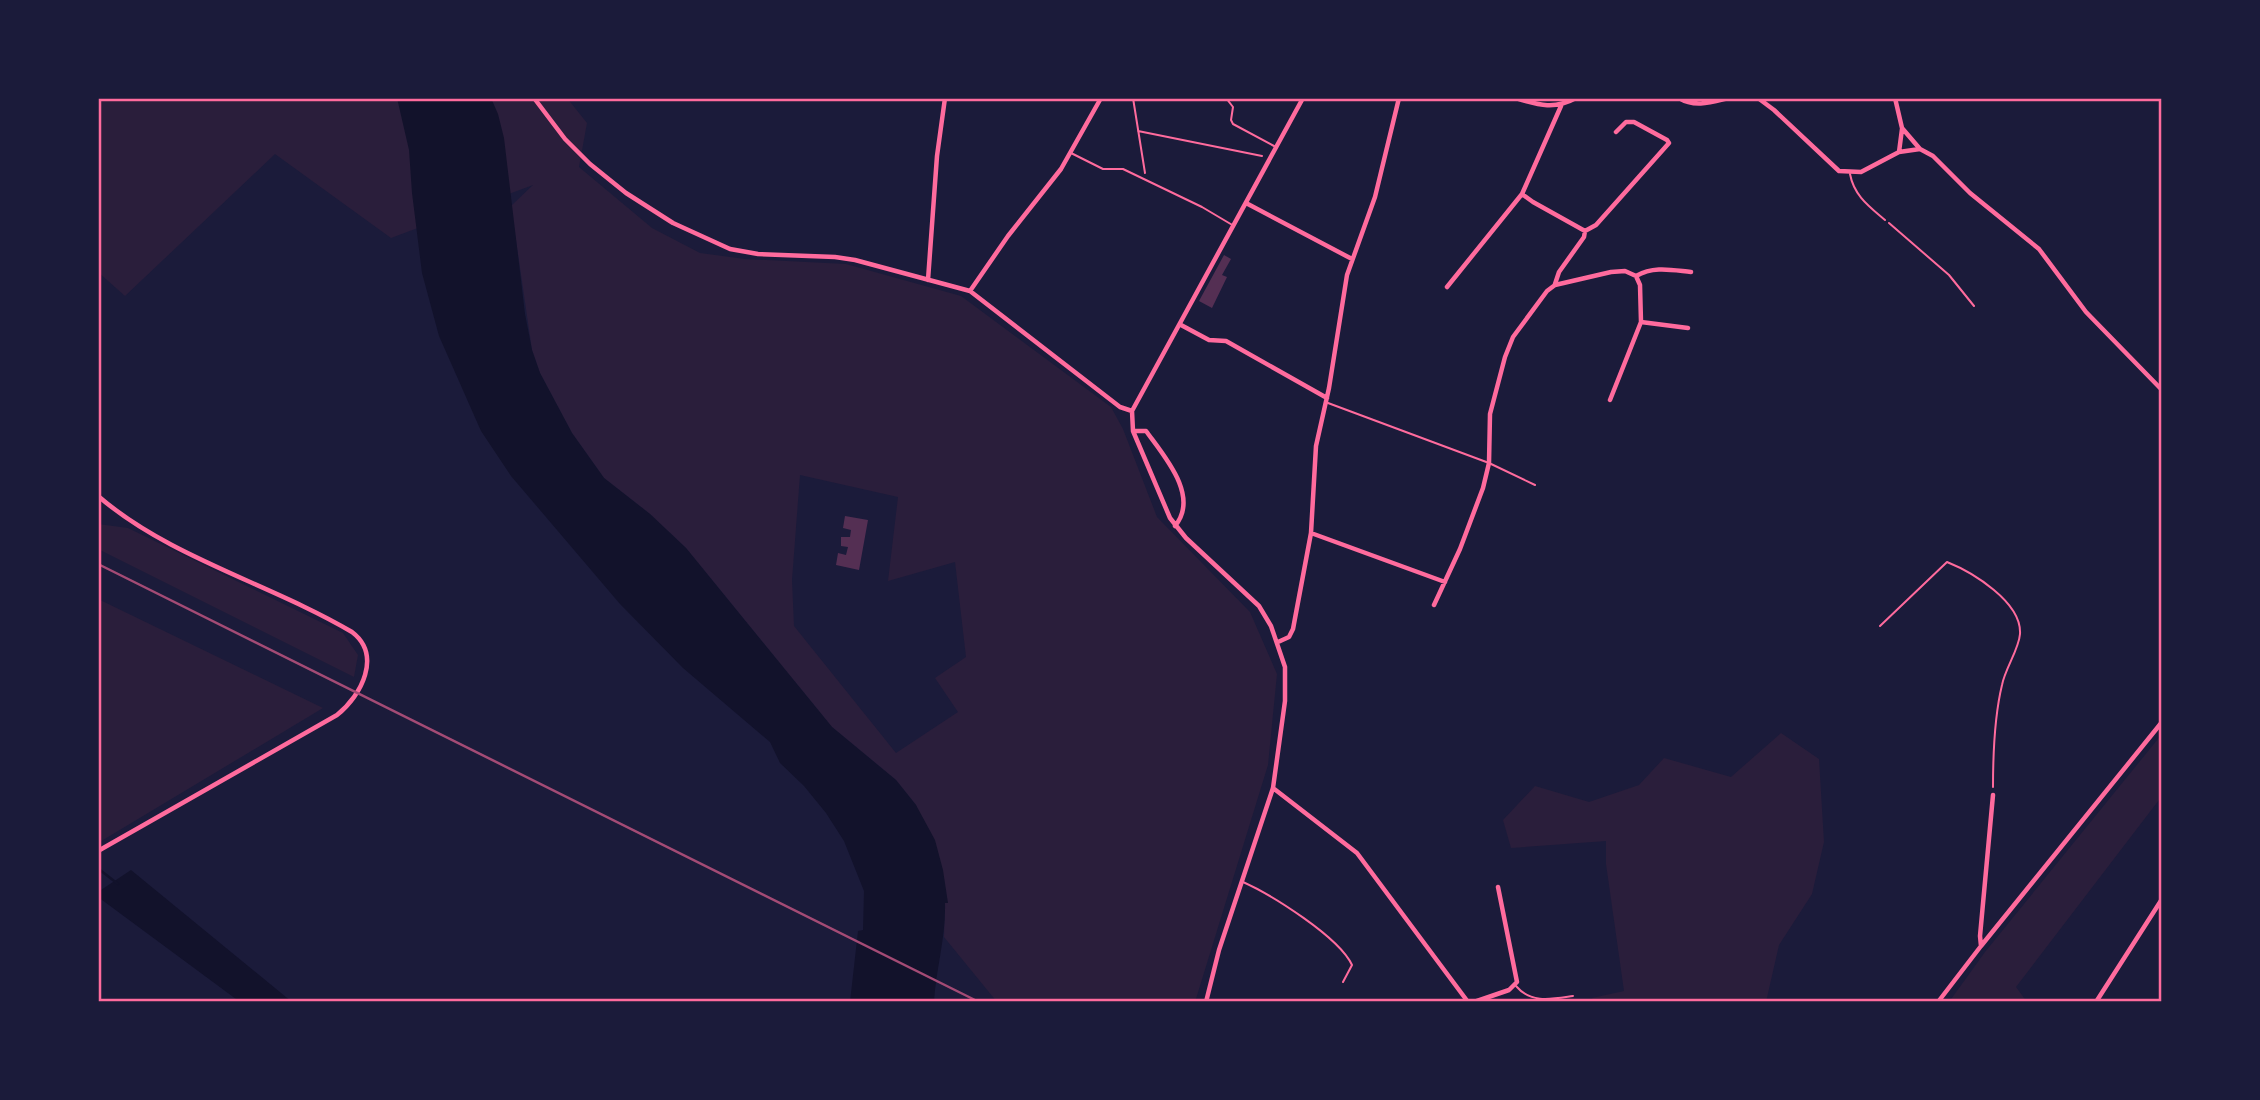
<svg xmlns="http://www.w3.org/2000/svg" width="2260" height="1100" font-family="Rubik,sans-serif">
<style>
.green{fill:#2a1e3b;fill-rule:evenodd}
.water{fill:#12122b}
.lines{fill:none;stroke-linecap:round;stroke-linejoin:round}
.stream{stroke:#12122b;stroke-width:2.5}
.building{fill:#542f53}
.path{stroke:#ff6b9d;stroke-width:2}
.service{stroke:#ff6b9d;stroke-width:2}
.minor{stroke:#ff6b9d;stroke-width:4.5}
.rail{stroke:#a44b75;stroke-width:2.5}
.neatline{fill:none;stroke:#ff6b9d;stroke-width:2.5}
</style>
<rect width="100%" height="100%" fill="#1b1b3a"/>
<path class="green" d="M 98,98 L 567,98 L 587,123 L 579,167 L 652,228 L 700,253 L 745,259 L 846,264 L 961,296 L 1111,407 L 1123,429 L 1157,517 L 1250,612 L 1277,674 L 1268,765 L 1195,1002 L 997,1002 L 944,937 L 945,903 L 916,805 L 896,780 L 832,727 L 686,548 L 650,514 L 604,478 L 572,433 L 540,373 L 532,350 L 511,206 L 533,185 L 391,238 L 275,154 L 125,296 L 98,272 ZM 800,475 L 898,497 L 888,581 L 955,562 L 966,657 L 935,678 L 958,712 L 896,753 L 794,626 L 792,580 Z
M 98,524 L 128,528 L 343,633 L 358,655 L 354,677 L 98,549 Z
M 98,599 L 323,708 L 98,843 Z
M 1781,733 L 1819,759 L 1824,842 L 1812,894 L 1779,945 L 1766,1002 L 1594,1002 L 1592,998 L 1624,991 L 1606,864 L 1606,841 L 1511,848 L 1503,820 L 1535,786 L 1589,802 L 1639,785 L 1664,758 L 1731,777 Z
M 2162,734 L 2162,796 L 2016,987 L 2027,1002 L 1949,1002 L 1985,952 Z"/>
<path class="water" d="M 397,98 L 491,98 L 498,114 L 504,138 L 525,314 L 532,350 L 540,373 L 572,433 L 604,478 L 650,514 L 686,548 L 832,727 L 896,780 L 916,805 L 935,840 L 943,870 L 948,903 L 945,903 C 946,937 936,969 934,1002 L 850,1002 L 858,931 L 863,930 L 864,891 L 844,841 L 826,813 L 804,786 L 780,763 L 770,742 L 683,668 L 620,604 L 511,476 L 481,431 L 439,336 L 422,273 L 412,193 L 409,150 Z
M 131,870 L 292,1002 L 240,1002 L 98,897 L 98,892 Z"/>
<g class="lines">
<path class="stream" d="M 98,871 L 100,870 L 118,884"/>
</g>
<path class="building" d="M 1224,255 L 1231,259 L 1222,275 L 1227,277 L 1212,308 L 1199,301 Z
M 845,516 L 868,520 L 859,570 L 836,565 L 838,553 L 846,555 L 848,547 L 841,546 L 841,537 L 850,537 L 851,530 L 843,528 Z"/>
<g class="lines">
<path class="path" d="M 1133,98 L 1145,173
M 1138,131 L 1262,156
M 1889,223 L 1949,275 L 1974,306
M 1880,626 L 1947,562 C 1972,572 2022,602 2020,634 C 2019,649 2005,669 2002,685 C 1994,718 1993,754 1993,787"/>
<path class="service" d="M 1226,98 L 1233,107 L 1231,120 L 1233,124 L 1274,146
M 1071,153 L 1103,169 L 1123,169 L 1202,207 L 1234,226
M 1850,174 C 1854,196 1870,207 1885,220
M 1328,403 L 1489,463 L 1535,485
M 1243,882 C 1272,895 1339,937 1352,965 L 1343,982
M 1516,986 C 1531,1004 1552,999 1573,996"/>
<path class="minor" d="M 534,98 L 565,139 L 590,164 L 626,193 L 673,223 L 730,249 L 758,254 L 835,257 L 855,260 L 970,291 L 1120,407 L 1132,411
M 1515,98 C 1539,105 1554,110 1576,98
M 1679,98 C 1695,108 1712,102 1729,98
M 1758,98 L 1774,110 L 1839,171 L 1861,172 L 1899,152 L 1920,149 L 1933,156 L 1970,193 L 2039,249 L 2086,312 L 2162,390
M 1895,98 L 1902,128 L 1920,149
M 1899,152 L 1902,129
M 1522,194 L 1533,202 L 1585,231 L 1596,225 L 1669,143 L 1667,140 L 1634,122 L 1626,122 L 1616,132
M 1246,203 L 1352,259
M 1636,276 L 1640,285 L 1641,322
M 928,280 L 937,156 L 945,98
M 1555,284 L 1559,272 L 1584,237 L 1585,231
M 1447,287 L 1522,194 L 1561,106
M 970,291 L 1008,236 L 1061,169 L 1101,98
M 1181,325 L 1209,340 L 1226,341 L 1327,398
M 1610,400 L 1641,322 L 1688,328
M 1133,431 L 1146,431 C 1164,456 1200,496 1175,526
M 98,496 C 170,558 271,584 352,632 C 382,655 362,695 337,715 L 98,851
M 1311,533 L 1445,582
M 1434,605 L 1460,549 L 1483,488 L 1489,463 L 1490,414 L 1505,357 L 1513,337 L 1547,291 L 1555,285 L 1611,272 L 1625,271 L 1636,276 C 1654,266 1671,270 1691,272
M 1278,642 L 1289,637 L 1293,629 L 1311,533 L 1316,446 L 1329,388 L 1347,275 L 1375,197 L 1399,98
M 1273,788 L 1357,853 L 1468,1002
M 1981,946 L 2162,722
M 1206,1002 L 1219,950 L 1273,788 L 1285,701 L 1285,667 L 1271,626 L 1259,606 L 1186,538 L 1170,518 L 1133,431 L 1132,411 L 1303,98
M 1474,1002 L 1509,990 L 1517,982 L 1498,887
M 1938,1002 L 1981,946 L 1980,936 L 1993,795
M 2096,1002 L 2162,899"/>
<path class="rail" d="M 98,564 L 979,1002"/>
</g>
<rect width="2260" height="1100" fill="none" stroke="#1b1b3a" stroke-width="200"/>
<rect x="100" y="100" width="2060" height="900" class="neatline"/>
</svg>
